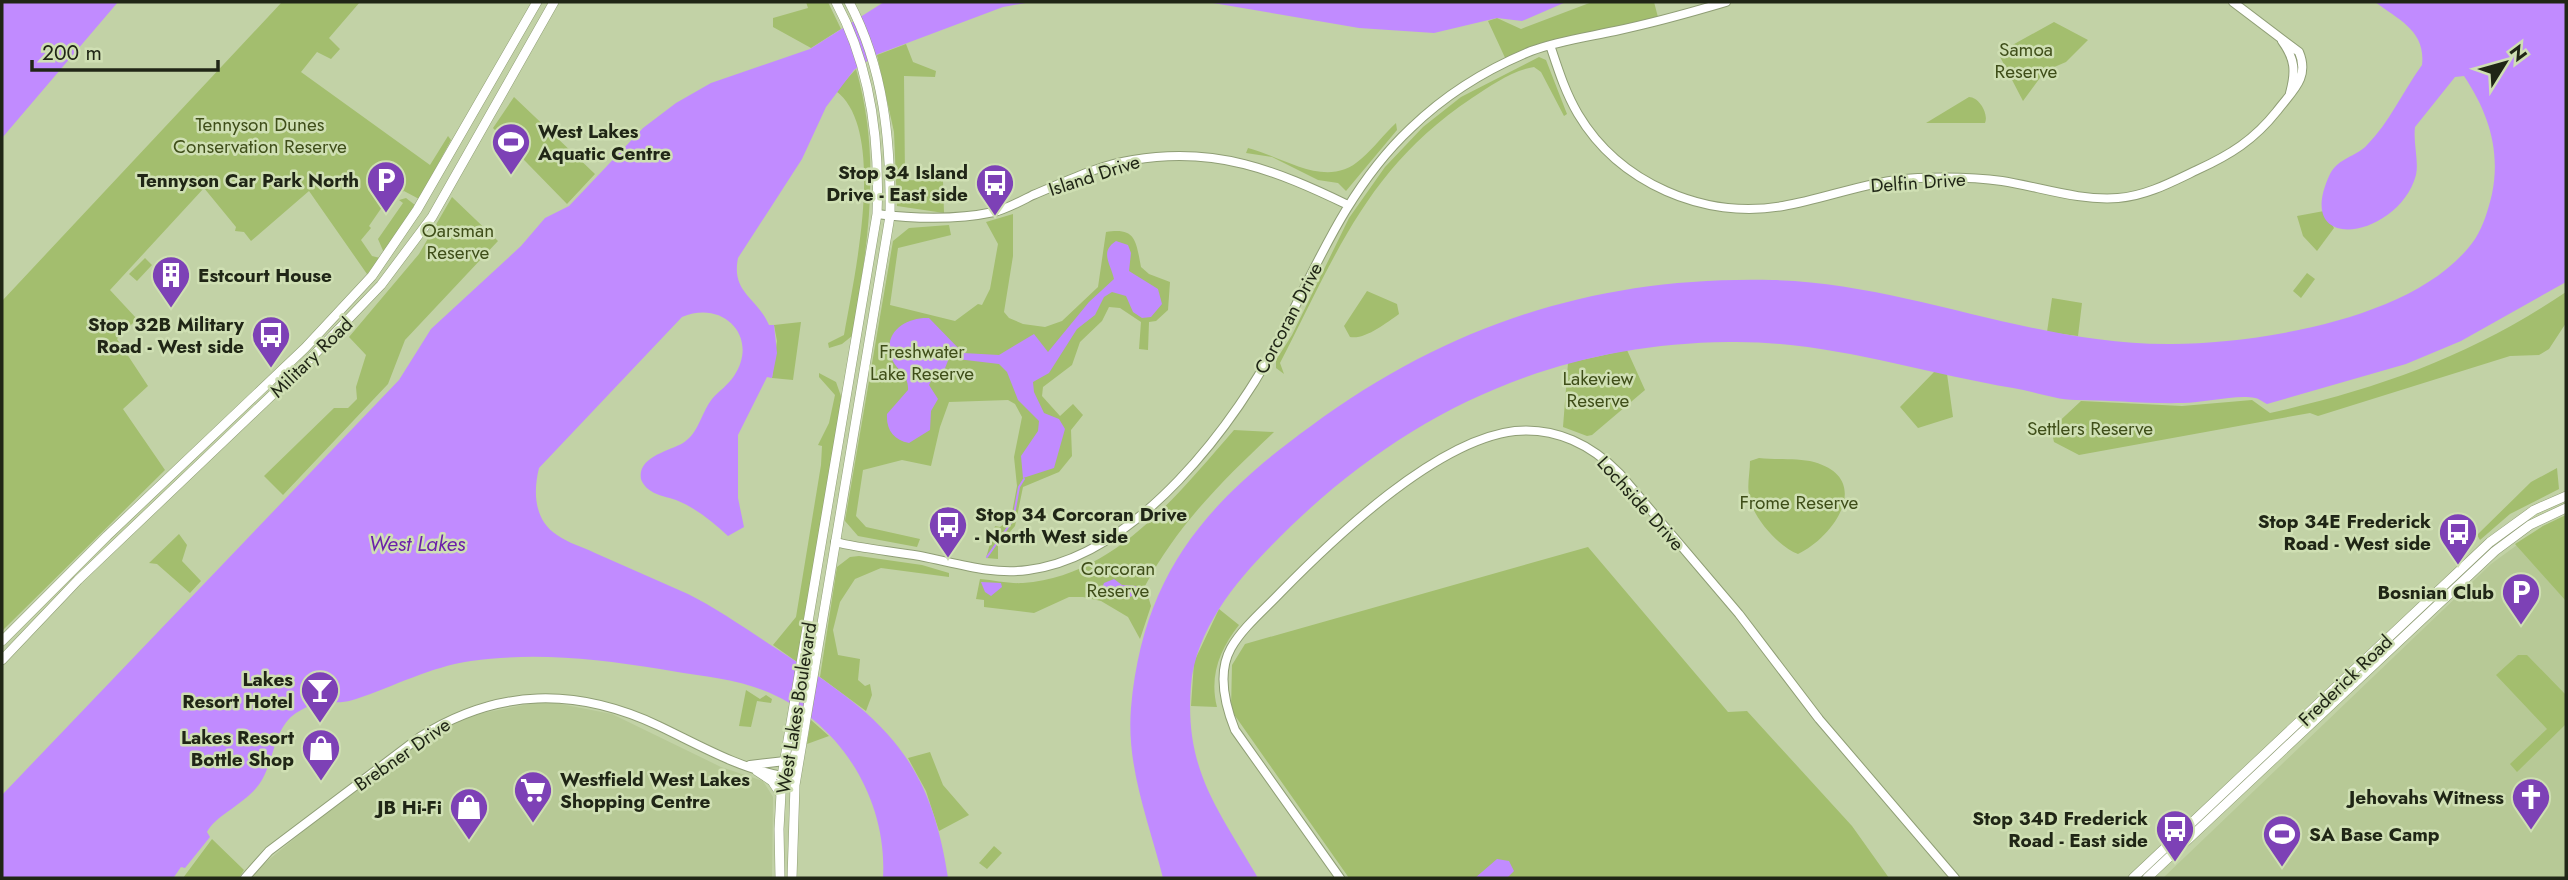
<svg xmlns="http://www.w3.org/2000/svg" width="2568" height="880" font-family="Jost,sans-serif">
<style>
.built{fill:#b7c996}
.green{fill:#a3be6e}
.water{fill:#c18bff}
.lines{fill:none;stroke-linecap:round;stroke-linejoin:round}
.stream{stroke:#c18bff;stroke-width:2}
.tertiary-casing{stroke:#8f9e75;stroke-width:10}
.secondary-casing{stroke:#8f9e75;stroke-width:10}
.tertiary{stroke:#fff;stroke-width:8}
.secondary{stroke:#fff;stroke-width:9}
.labels{text-anchor:middle;stroke-width:5;stroke-linejoin:round;paint-order:stroke}
.park-label{font-size:19px;fill:#3f4e19;stroke:#cfdfb3}
.poi-label{font-size:19px;font-weight:bold;fill:#202616;stroke:#cfdfb3;text-anchor:end}
.street-label{font-size:19px;fill:#202616;stroke:#cfdfb3}
.water-label{font-size:21px;font-style:italic;fill:#6c21a9;stroke:#cfdfb3}
</style>
<rect width="100%" height="100%" fill="#c2d2a6"/>
<path class="built" d="M 2566,515 L 2566,878 L 2163,878 L 2491,564 L 2543,526 Z
M 545,701 L 612,714 L 721,767 L 763,781 L 773,797 L 772,878 L 252,878 L 260,867 L 351,792 L 431,734 L 467,716 Z"/>
<path class="green" d="M 282,2 L 360,2 L 329,38 L 340,49 L 331,59 L 317,52 L 301,72 L 430,165 L 448,136 L 451,140 L 419,199 L 404,191 L 394,196 L 391,194 L 369,226 L 371,228 L 361,240 L 372,256 L 380,258 L 367,274 L 309,191 L 251,241 L 244,232 L 235,231 L 236,227 L 204,188 L 110,290 L 137,319 L 117,339 L 148,386 L 123,409 L 165,470 L 2,631 L 2,301 Z
M 806,2 L 828,2 L 841,29 L 811,48 L 773,27 L 773,18 L 808,8 Z
M 1592,2 L 1654,2 L 1659,21 L 1550,45 L 1507,62 L 1488,21 L 1497,18 L 1521,29 Z
M 2054,22 L 2088,40 L 2066,62 L 2045,71 L 2023,101 L 1998,53 Z
M 906,44 L 913,62 L 936,71 L 935,77 L 904,76 L 905,180 L 943,181 L 944,213 L 897,206 L 894,132 L 877,55 Z
M 1539,57 L 1546,60 L 1567,114 L 1564,116 L 1541,72 L 1534,67 C 1513,70 1490,86 1472,98 C 1367,168 1336,255 1280,363 L 1284,374 L 1276,368 L 1276,360 L 1292,335 L 1349,218 L 1385,167 L 1423,127 L 1461,97 Z
M 856,69 C 882,159 868,245 852,336 L 842,344 L 829,348 L 828,343 L 844,335 C 854,277 888,130 836,91 Z
M 514,97 L 595,174 L 567,204 L 493,128 Z
M 1969,97 C 1979,97 1989,114 1985,123 L 1926,123 Z
M 1396,123 L 1397,130 L 1346,191 L 1338,183 L 1318,180 L 1272,157 L 1246,153 L 1248,148 C 1286,158 1327,190 1361,159 C 1374,148 1384,134 1396,123 Z
M 452,197 L 498,241 L 405,340 L 388,384 L 283,495 L 264,476 L 334,408 L 348,408 L 357,399 L 356,387 L 366,355 L 349,337 L 419,254 Z
M 406,198 L 415,205 L 384,253 L 378,239 L 403,203 L 399,200 Z
M 2324,211 L 2334,228 L 2317,251 L 2303,236 L 2297,216 Z
M 1013,214 L 1013,256 L 1004,312 L 1009,318 L 1023,324 L 1045,327 L 1062,321 L 1098,287 L 1106,232 C 1136,227 1136,241 1141,267 L 1149,274 L 1170,282 L 1168,310 L 1156,321 L 1149,322 L 1148,350 L 1139,349 L 1141,322 L 1120,308 L 1109,307 L 1102,321 L 1080,342 L 1072,365 L 1043,387 L 1042,396 L 1060,416 L 1073,404 L 1083,415 L 1071,430 L 1072,456 L 1059,472 L 1023,487 L 1015,526 L 998,546 L 998,559 L 986,558 L 995,526 L 1000,527 L 1011,518 L 1017,486 L 1014,457 L 1022,417 L 1015,404 L 1008,400 L 949,402 L 940,427 L 931,466 L 902,460 L 863,470 L 856,516 L 866,527 L 920,539 L 917,547 L 858,536 L 845,521 L 893,241 L 909,228 L 949,225 L 951,235 L 898,248 L 890,305 L 955,321 L 978,304 L 982,305 L 990,289 L 998,244 L 986,222 Z
M 145,258 L 152,265 L 137,281 L 129,274 Z
M 2307,273 L 2315,279 L 2301,298 L 2293,291 Z
M 1367,291 L 1397,304 L 1399,314 C 1386,323 1365,340 1350,337 L 1344,326 Z
M 2566,292 L 2566,323 L 2549,349 L 2539,355 L 2510,356 L 2318,416 L 2310,413 L 2079,455 L 2054,442 L 2051,429 L 2081,401 L 2182,406 L 2252,400 L 2270,413 C 2379,389 2473,355 2566,292 Z
M 2052,298 L 2082,303 L 2078,336 L 2047,332 Z
M 801,322 L 793,380 L 772,378 L 777,341 L 774,325 Z
M 1627,350 L 1645,390 L 1592,435 L 1587,436 L 1563,427 L 1568,363 Z
M 1935,371 L 1947,374 L 1953,417 L 1918,428 L 1900,407 Z
M 819,373 L 836,382 L 842,399 L 797,662 L 773,645 L 796,617 L 821,465 L 822,446 L 818,445 L 829,423 L 835,395 L 819,377 Z
M 1234,430 L 1274,432 C 1224,479 1178,524 1145,586 L 1151,606 L 1140,639 L 1128,617 L 1101,601 L 1083,597 L 1069,597 L 1034,613 L 984,607 L 984,600 L 976,599 L 980,579 C 994,580 1009,584 1023,583 C 1114,577 1179,493 1234,430 Z
M 1759,458 C 1776,460 1798,458 1814,462 C 1874,479 1834,537 1798,554 C 1779,547 1751,516 1749,495 C 1747,485 1750,472 1750,461 Z
M 2557,468 L 2559,489 L 2510,514 L 2480,540 L 2477,535 L 2531,482 Z
M 2566,515 L 2566,601 L 2515,544 L 2543,526 Z
M 179,534 L 187,545 L 182,561 L 201,581 L 190,593 L 157,564 L 149,563 Z
M 1588,547 L 1728,712 L 1747,711 L 1852,826 L 1889,878 L 1349,878 L 1231,710 L 1232,665 L 1245,644 Z
M 859,556 L 922,565 L 949,573 L 949,577 L 881,568 L 855,579 L 840,602 L 833,630 L 838,655 L 860,659 L 858,680 L 865,686 L 870,684 L 872,695 L 866,711 L 820,677 L 837,567 L 850,557 Z
M 1219,609 L 1239,625 C 1220,649 1209,676 1217,707 L 1191,706 L 1194,662 Z
M 2518,655 L 2527,655 L 2566,695 L 2566,724 L 2517,772 L 2510,764 L 2547,729 L 2496,675 Z
M 746,690 L 760,699 L 766,695 L 772,699 L 771,703 L 757,701 L 751,727 L 739,726 Z
M 811,720 L 829,736 L 807,744 Z
M 930,752 L 943,785 L 969,815 L 939,831 L 926,791 L 908,758 Z
M 212,839 L 244,870 L 239,878 L 183,878 Z
M 994,846 L 1002,853 L 987,869 L 979,863 Z"/>
<path class="water" d="M 2,2 L 118,2 L 2,138 Z
M 884,2 L 1031,2 L 1003,7 L 878,54 L 854,70 L 826,107 L 802,159 L 738,258 C 731,293 757,297 769,325 L 774,325 L 777,353 L 772,378 L 767,377 L 738,435 L 738,498 L 744,527 L 728,536 C 713,522 696,508 676,500 C 668,497 658,496 651,491 C 647,489 642,483 641,479 C 637,457 669,451 683,443 C 699,433 701,413 712,399 C 719,391 728,385 734,376 C 760,337 723,299 682,317 L 539,468 C 533,492 534,520 557,535 C 568,543 583,547 595,553 C 626,567 657,580 688,594 C 720,610 752,633 783,653 C 881,716 930,756 948,878 L 883,878 C 888,794 834,713 754,687 C 724,677 691,675 660,669 C 596,659 536,652 471,661 C 430,667 395,686 356,699 C 333,707 323,696 296,713 C 275,727 274,758 263,778 C 251,802 216,814 207,832 L 210,837 L 185,868 L 181,867 L 174,877 L 2,878 L 2,795 L 399,380 L 431,329 L 521,246 L 545,218 L 569,206 L 643,128 L 676,103 L 711,83 L 810,49 Z
M 1207,2 L 1566,2 L 1522,21 L 1497,18 L 1434,33 L 1359,28 Z
M 2375,2 L 2566,2 L 2566,282 L 2461,341 L 2406,364 L 2267,404 C 2265,403 2258,398 2255,398 C 2237,394 2203,403 2183,403 C 2148,404 2109,400 2076,400 C 2055,400 2033,391 2013,388 C 1917,372 1826,340 1728,342 C 1547,344 1398,416 1273,544 C 1235,582 1196,630 1191,685 C 1184,770 1218,809 1258,878 L 1163,878 C 1149,822 1126,767 1131,708 C 1143,574 1206,502 1311,426 C 1451,323 1599,276 1772,280 C 1908,283 2034,346 2173,344 C 2262,343 2421,318 2475,239 C 2484,225 2488,210 2492,194 C 2501,150 2488,112 2464,76 L 2455,77 L 2415,127 C 2413,143 2419,161 2416,175 C 2399,238 2291,257 2330,174 C 2338,158 2356,157 2367,145 C 2389,123 2403,91 2422,65 C 2426,31 2399,20 2375,2 Z
M 1116,241 L 1128,245 L 1131,253 L 1129,271 L 1158,289 L 1162,304 L 1151,317 L 1142,318 L 1133,312 L 1126,296 L 1112,292 L 1104,297 L 1095,315 L 1077,329 L 1049,373 L 1033,382 L 1034,392 L 1044,413 L 1059,419 L 1065,429 L 1054,468 L 1023,478 L 1021,456 L 1038,431 L 1039,421 L 1018,400 L 1007,372 L 999,364 L 949,358 L 942,376 L 932,379 L 929,385 L 938,399 L 931,411 L 930,430 L 909,443 C 894,440 886,430 887,414 L 908,390 C 909,374 896,371 891,357 C 883,331 907,317 929,318 L 963,353 L 999,355 L 1034,334 L 1048,352 L 1089,302 L 1114,279 C 1111,264 1099,252 1116,241 Z
M 1114,579 L 1122,585 L 1136,586 L 1136,594 L 1130,597 L 1106,593 L 1102,588 L 1104,583 Z
M 981,582 L 1001,583 L 1002,587 L 991,596 L 985,592 Z
M 1497,859 L 1509,861 L 1514,871 L 1507,878 L 1475,878 Z"/>
<g class="lines">
<path class="stream" d="M 987,557 L 1013,520 L 1019,487 L 1024,479"/>
<g class="tertiary-casing">
<path id="tertiary" d="M 2282,41 C 2295,59 2296,71 2290,93
M 1550,45 C 1558,69 1565,92 1578,114 C 1619,183 1704,220 1783,206 C 1829,198 1870,180 1918,178 C 1946,177 1974,177 2002,181 C 2040,187 2079,201 2118,198 C 2146,196 2172,182 2197,170 C 2230,155 2254,140 2277,111 C 2292,91 2310,78 2299,52 L 2233,2
M 877,214 C 916,219 956,220 994,212 C 1007,209 1021,201 1033,195 C 1065,182 1099,165 1133,160 C 1216,146 1275,170 1348,205
M 835,542 C 863,549 892,551 920,556 C 956,563 991,575 1028,570 C 1136,556 1237,424 1283,331 C 1319,259 1351,184 1411,128 C 1445,95 1487,69 1531,51 C 1558,41 1587,37 1615,31 C 1653,23 1689,13 1726,2
M 750,765 L 785,761
M 245,878 L 269,851 L 420,737 C 498,688 576,687 659,726 C 699,745 738,768 782,776
M 1340,878 L 1235,730 C 1225,705 1217,673 1231,648 C 1243,627 1265,609 1281,592 C 1335,537 1436,440 1515,431 C 1556,427 1592,445 1620,474 L 1739,614 L 1819,719 L 1955,878"/>
</g>
<g class="secondary-casing">
<path id="secondary" d="M 2,641 L 107,536 L 305,348 L 372,276 L 417,210 L 537,2
M 2,660 L 78,580 L 313,356 L 381,285 L 432,217 L 554,2
M 757,771 L 772,781 L 780,793
M 782,776 L 791,769 L 799,742
M 780,878 L 779,829 L 782,776 L 877,214 C 880,141 871,67 836,2
M 792,878 L 795,785 L 890,216 C 891,142 884,68 849,2
M 2133,878 L 2490,542 L 2534,510 L 2566,496
M 2147,878 L 2495,551 L 2530,525 L 2566,508"/>
</g>
<use href="#tertiary" class="tertiary"/>
<use href="#secondary" class="secondary"/>
</g>
<defs>
<g id="stadium-pin" transform="scale(2.0125)"><path d="M0 17L-7.5 6A9.5 9.5 0 1 1 7.5 6Z" fill="#7d41b6" stroke="#cfdfb3"/><path d="M0-5a6.5 5 0 1 0 0 10a6.5 5 0 1 0 0-10ZM-3.5-1.8h7v3.6h-7Z" fill="#fff"/></g>
<g id="parking-pin" transform="scale(2.0125)"><path d="M0 17L-7.5 6A9.5 9.5 0 1 1 7.5 6Z" fill="#7d41b6" stroke="#cfdfb3"/><path d="M-3.5-5.5H1a3.5 3.5 0 0 1 0 7H-1V5.5H-3.5ZM-1-3.4V-.6H.8a1.4 1.4 0 0 0 0-2.8Z" fill="#fff"/></g>
<g id="bus-pin" transform="scale(2.0125)"><path d="M0 17L-7.5 6A9.5 9.5 0 1 1 7.5 6Z" fill="#7d41b6" stroke="#cfdfb3"/><path d="M-5-6H5V4H4V6H2V4H-2V6H-4V4H-5ZM-3.5-4V0h7V-4ZM-3.5 1.2v1.5H-2V1.2ZM2 1.2v1.5H3.5V1.2Z" fill="#fff"/></g>
<g id="building-pin" transform="scale(2.0125)"><path d="M0 17L-7.5 6A9.5 9.5 0 1 1 7.5 6Z" fill="#7d41b6" stroke="#cfdfb3"/><path d="M-4-6H4V6H1V3H-1V6H-4ZM-2.5-4.3h1.7v1.8h-1.7ZM.8-4.3h1.7v1.8H.8ZM-2.5-1h1.7V.8h-1.7ZM.8-1h1.7V.8H.8Z" fill="#fff"/></g>
<g id="bar-pin" transform="scale(2.0125)"><path d="M0 17L-7.5 6A9.5 9.5 0 1 1 7.5 6Z" fill="#7d41b6" stroke="#cfdfb3"/><path d="M-6-5H6L.8 .8V4.5H3.5V6h-7V4.5H-.8V.8Z" fill="#fff"/></g>
<g id="shop-pin" transform="scale(2.0125)"><path d="M0 17L-7.5 6A9.5 9.5 0 1 1 7.5 6Z" fill="#7d41b6" stroke="#cfdfb3"/><path d="M-5-2.5h2.3a2.7 3.5 0 0 1 5.4 0H5L5.5 6h-11ZM-1.5-2.5h3a1.5 2.3 0 0 0-3 0Z" fill="#fff"/></g>
<g id="supermarket-pin" transform="scale(2.0125)"><path d="M0 17L-7.5 6A9.5 9.5 0 1 1 7.5 6Z" fill="#7d41b6" stroke="#cfdfb3"/><path d="M-6-5.5h2.5l.6 2H6L4.5 2H-2.5L-4.4-4H-6ZM-1.5 3.2a1.3 1.3 0 1 0 .1 0ZM3 3.2a1.3 1.3 0 1 0 .1 0Z" fill="#fff"/></g>
<g id="church-pin" transform="scale(2.0125)"><path d="M0 17L-7.5 6A9.5 9.5 0 1 1 7.5 6Z" fill="#7d41b6" stroke="#cfdfb3"/><path d="M-1.2-6h2.4v3.5h3.3v2.4h-3.3V6h-2.4V-.1h-3.3v-2.4h3.3Z" fill="#fff"/></g>
</defs>
<g fill-rule="evenodd">
<use href="#stadium-pin" x="511" y="142"/>
<use href="#parking-pin" x="386" y="180"/>
<use href="#bus-pin" x="995" y="183"/>
<use href="#building-pin" x="171" y="275"/>
<use href="#bus-pin" x="271" y="335"/>
<use href="#bus-pin" x="948" y="525"/>
<use href="#bus-pin" x="2458" y="532"/>
<use href="#parking-pin" x="2521" y="592"/>
<use href="#bar-pin" x="320" y="690"/>
<use href="#shop-pin" x="321" y="748"/>
<use href="#supermarket-pin" x="533" y="790"/>
<use href="#church-pin" x="2531" y="797"/>
<use href="#shop-pin" x="469" y="807"/>
<use href="#bus-pin" x="2175" y="829"/>
<use href="#stadium-pin" x="2282" y="834"/>
</g>
<g class="labels">
<g class="park-label">
<text x="2026" y="56">Samoa<tspan x="2026" dy="22">Reserve</tspan></text>
<text x="260" y="131">Tennyson Dunes<tspan x="260" dy="22">Conservation Reserve</tspan></text>
<text x="458" y="237">Oarsman<tspan x="458" dy="22">Reserve</tspan></text>
<text x="922" y="358">Freshwater<tspan x="922" dy="22">Lake Reserve</tspan></text>
<text x="1598" y="385">Lakeview<tspan x="1598" dy="22">Reserve</tspan></text>
<text x="2090" y="435">Settlers Reserve</text>
<text x="1799" y="509">Frome Reserve</text>
<text x="1118" y="575">Corcoran<tspan x="1118" dy="22">Reserve</tspan></text>
</g>
<g class="poi-label">
<text x="538" y="138" text-anchor="start">West Lakes<tspan x="538" dy="22">Aquatic Centre</tspan></text>
<text x="968" y="179">Stop 34 Island<tspan x="968" dy="22">Drive - East side</tspan></text>
<text x="359" y="187">Tennyson Car Park North</text>
<text x="198" y="282" text-anchor="start">Estcourt House</text>
<text x="244" y="331">Stop 32B Military<tspan x="244" dy="22">Road - West side</tspan></text>
<text x="975" y="521" text-anchor="start">Stop 34 Corcoran Drive<tspan x="975" dy="22">- North West side</tspan></text>
<text x="2431" y="528">Stop 34E Frederick<tspan x="2431" dy="22">Road - West side</tspan></text>
<text x="2494" y="599">Bosnian Club</text>
<text x="293" y="686">Lakes<tspan x="293" dy="22">Resort Hotel</tspan></text>
<text x="294" y="744">Lakes Resort<tspan x="294" dy="22">Bottle Shop</tspan></text>
<text x="560" y="786" text-anchor="start">Westfield West Lakes<tspan x="560" dy="22">Shopping Centre</tspan></text>
<text x="2504" y="804">Jehovahs Witness</text>
<text x="442" y="814">JB Hi-Fi</text>
<text x="2148" y="825">Stop 34D Frederick<tspan x="2148" dy="22">Road - East side</tspan></text>
<text x="2309" y="841" text-anchor="start">SA Base Camp</text>
</g>
<g class="street-label">
<text transform="translate(1094 175) rotate(-18)" y="7">Island Drive</text>
<text transform="translate(1918 182) rotate(-4)" y="7">Delfin Drive</text>
<text transform="translate(1288 318) rotate(-62)" y="7">Corcoran Drive</text>
<text transform="translate(311 357) rotate(-44)" y="7">Military Road</text>
<text transform="translate(1641 503) rotate(48)" y="7">Lochside Drive</text>
<text transform="translate(2345 680) rotate(-44)" y="7">Frederick Road</text>
<text transform="translate(796 708) rotate(-81)" y="7">West Lakes Boulevard</text>
<text transform="translate(402 754) rotate(-35)" y="7">Brebner Drive</text>
</g>
<g class="water-label">
<text x="417" y="551">West Lakes</text>
</g>
</g>
<rect width="2568" height="880" fill="none" stroke="#202616" stroke-width="7"/>
<g transform="translate(2505 63) rotate(53)" stroke="#cfdfb3" stroke-width="5" paint-order="stroke">
<path d="M0-5L12 26L0 18L-12 26Z" fill="#202616"/>
<text y="-10" font-size="19" font-weight="bold" text-anchor="middle" fill="#202616">N</text>
</g>
<path d="M32 60v10h186v-10" fill="none" stroke="#202616" stroke-width="3.5"/>
<text x="42" y="60" font-size="21" fill="#202616" stroke="#cfdfb3" stroke-width="5" paint-order="stroke">200 m</text>
</svg>
